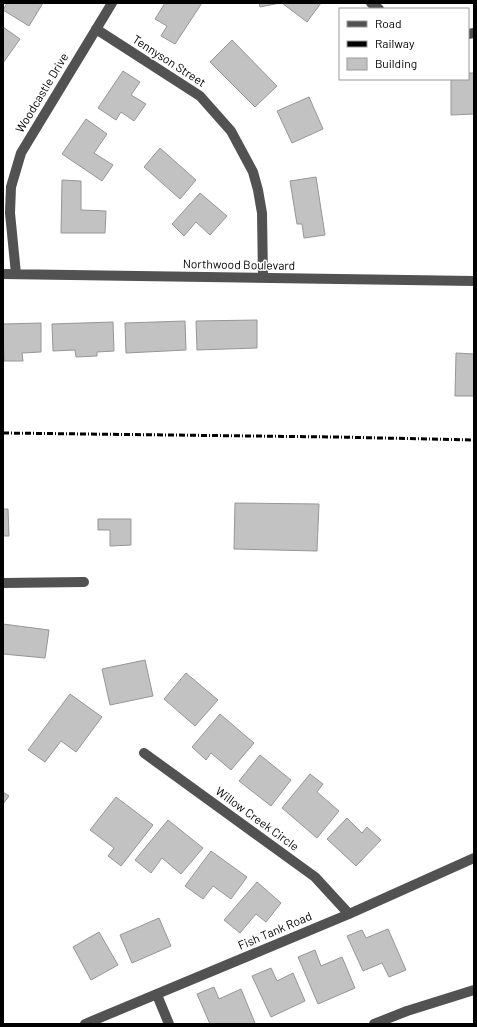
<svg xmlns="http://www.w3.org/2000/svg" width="477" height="1027" font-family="Barlow,sans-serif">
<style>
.building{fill:#c2c2c2;stroke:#969696}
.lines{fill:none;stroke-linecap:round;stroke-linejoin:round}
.minor{stroke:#525252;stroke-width:10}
.rail{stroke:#000;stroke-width:3;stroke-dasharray:6 2 1 2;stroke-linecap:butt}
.labels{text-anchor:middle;stroke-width:3;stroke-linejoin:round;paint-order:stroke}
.street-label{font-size:12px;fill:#000;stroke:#fff}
</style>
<rect width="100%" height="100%" fill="#fff"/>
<path class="building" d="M 7,3 L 43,3 L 29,26 L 3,10 Z
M 165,3 L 202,3 L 175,44 L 161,36 L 167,26 L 155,19 Z
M 259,3 L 280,3 L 260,7 Z
M 282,3 L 321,3 L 307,22 Z
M 3,27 L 20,39 L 3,63 Z
M 232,40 L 277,86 L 255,107 L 210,62 Z
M 123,71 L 140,82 L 131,95 L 146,104 L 134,121 L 121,112 L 116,120 L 98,108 Z
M 468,73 L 474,73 L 474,114 L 451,115 L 451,79 L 468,79 Z
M 309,97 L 323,129 L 292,143 L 277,111 Z
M 86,119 L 107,134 L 94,153 L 113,165 L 102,181 L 62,154 Z
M 160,148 L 196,180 L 180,199 L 144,167 Z
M 316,177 L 325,235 L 304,238 L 302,224 L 297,224 L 290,181 Z
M 62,180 L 81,181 L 81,210 L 106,211 L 105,233 L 61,233 Z
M 200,193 L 227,216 L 210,235 L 196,222 L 184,236 L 172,224 Z
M 257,320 L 257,348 L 197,350 L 196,321 Z
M 185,321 L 186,350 L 126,353 L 125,323 Z
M 113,322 L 114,351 L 97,352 L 97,356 L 76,357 L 75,350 L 53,351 L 52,324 Z
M 41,323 L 41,352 L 22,353 L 23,361 L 4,361 L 3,324 Z
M 456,353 L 474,354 L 474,396 L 455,396 Z
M 235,503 L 319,504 L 317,551 L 234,549 Z
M 3,509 L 8,509 L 9,536 L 3,536 Z
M 98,519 L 131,519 L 131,545 L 110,546 L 110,530 L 98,530 Z
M 3,624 L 49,630 L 45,658 L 3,654 Z
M 145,660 L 153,696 L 110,705 L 102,669 Z
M 186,673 L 218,700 L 195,726 L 164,699 Z
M 70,694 L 102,717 L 76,752 L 61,741 L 45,762 L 28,750 Z
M 220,714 L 254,743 L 231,770 L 211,753 L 206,760 L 192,747 Z
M 260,755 L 291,780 L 271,806 L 239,781 Z
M 310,774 L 323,784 L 317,792 L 339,811 L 317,838 L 282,808 Z
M 3,792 L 9,796 L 3,804 Z
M 116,797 L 153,825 L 121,866 L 108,856 L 114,848 L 90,830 Z
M 347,818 L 362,833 L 367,827 L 381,840 L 356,866 L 327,839 Z
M 168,820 L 203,848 L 181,874 L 162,858 L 151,873 L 135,860 Z
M 211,851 L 247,877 L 231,899 L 213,886 L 203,899 L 185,886 Z
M 257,882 L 281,903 L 266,922 L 256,914 L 240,933 L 224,920 Z
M 159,918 L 171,946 L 132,963 L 120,935 Z
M 388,929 L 406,970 L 389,977 L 382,963 L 363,971 L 347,936 L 362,930 L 366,938 Z
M 99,932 L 118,965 L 91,980 L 73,947 Z
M 315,950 L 321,966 L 342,957 L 355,988 L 318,1004 L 298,957 Z
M 271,968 L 277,981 L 293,973 L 305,1001 L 271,1017 L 252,976 Z
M 214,987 L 219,999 L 241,989 L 255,1023 L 252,1024 L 210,1024 L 197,994 Z"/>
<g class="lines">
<path class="minor" d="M 371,3 L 379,9
M 96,29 L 200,96 L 231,131 L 253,172 L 258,190 L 262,213 L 263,278
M 468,34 L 474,33
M 3,274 L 474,281
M 16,274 L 10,213 L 11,187 L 21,153 L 112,3
M 3,583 L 84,582
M 144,753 L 315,877 L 349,914
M 157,995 L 169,1024
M 85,1024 L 349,914 L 474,858
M 374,1024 L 407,1011 L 474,990"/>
<path class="rail" d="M 3,433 L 336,437 L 474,440"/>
</g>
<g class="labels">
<g class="street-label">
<text transform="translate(169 61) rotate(33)" y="4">Tennyson Street</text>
<text transform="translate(42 93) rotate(-59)" y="4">Woodcastle Drive</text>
<text transform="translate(239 265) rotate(1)" y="4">Northwood Boulevard</text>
<text transform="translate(257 819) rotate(36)" y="4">Willow Creek Circle</text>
<text transform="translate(275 931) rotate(-23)" y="4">Fish Tank Road</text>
</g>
</g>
<rect width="477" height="1027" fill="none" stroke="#000000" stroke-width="8"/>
<rect x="339" y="8" width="130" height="72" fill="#ffffff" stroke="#999999"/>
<rect x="347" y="21" width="20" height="6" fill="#525252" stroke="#999999"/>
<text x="375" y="28" font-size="12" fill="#000000">Road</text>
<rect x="347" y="41" width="20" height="6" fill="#000000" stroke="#999999"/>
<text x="375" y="48" font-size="12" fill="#000000">Railway</text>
<rect x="347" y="58" width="20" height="12" fill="#c2c2c2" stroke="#999999"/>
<text x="375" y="68" font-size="12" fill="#000000">Building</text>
</svg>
